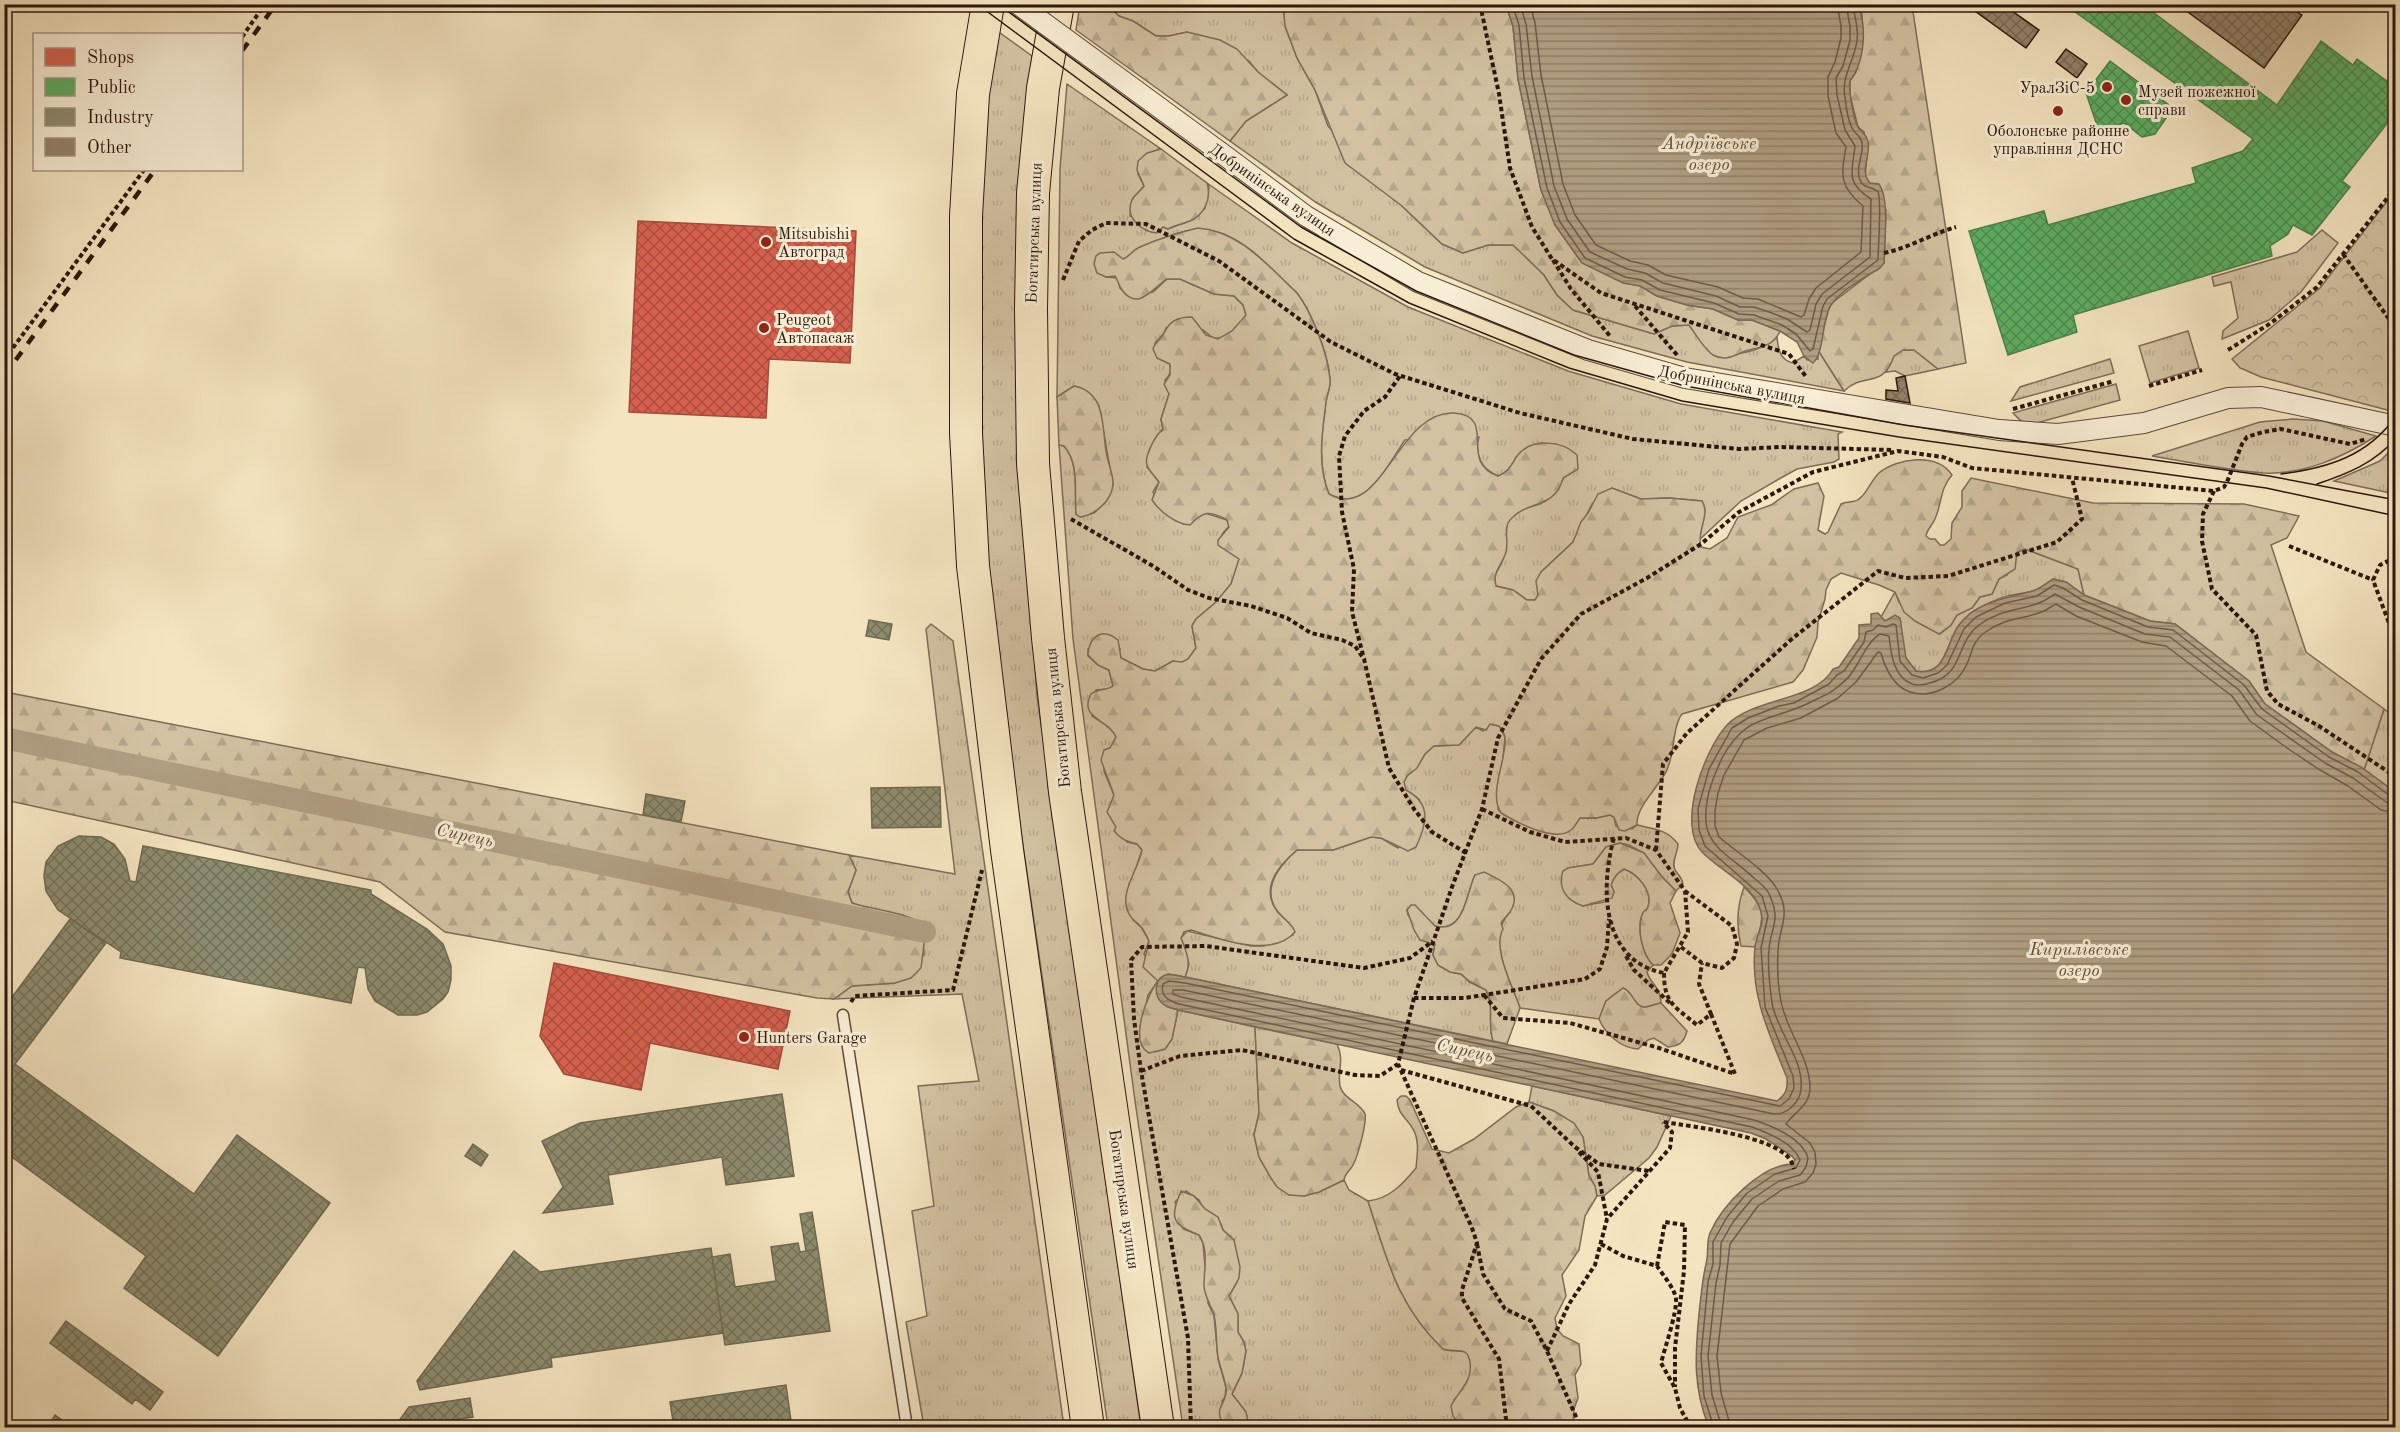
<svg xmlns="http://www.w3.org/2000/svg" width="2400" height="1432" font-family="'Old Standard TT',serif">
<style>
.grass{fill:url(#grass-tufts);stroke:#7e6c58;stroke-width:1.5}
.forest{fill:url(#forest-firs);stroke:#7e6c58;stroke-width:1.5}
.park{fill:url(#park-crowns);stroke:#7e6c58;stroke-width:1.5}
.water{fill:url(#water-rules);stroke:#7b6854;stroke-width:1.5}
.shops{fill:url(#shops-cross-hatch);stroke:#a34a3a;stroke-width:1.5}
.public{fill:url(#public-cross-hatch);stroke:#4c8048;stroke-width:1.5}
.industry{fill:url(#industry-cross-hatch);stroke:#6f6951;stroke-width:1.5}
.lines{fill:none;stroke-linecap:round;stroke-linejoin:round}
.shore{stroke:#6e5a48;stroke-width:1.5}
.canal{stroke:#b09f83;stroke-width:22}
.building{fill:url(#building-cross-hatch);stroke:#2b160d;stroke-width:1.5}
.service-casing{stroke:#5d4a3a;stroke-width:13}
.minor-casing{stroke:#5d4a3a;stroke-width:22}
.primary-casing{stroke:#2b160d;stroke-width:34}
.path{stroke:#2b160d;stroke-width:4;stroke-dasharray:4.5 3;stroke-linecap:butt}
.service{stroke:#f8eed6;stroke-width:10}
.minor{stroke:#f8eed6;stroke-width:20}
.primary{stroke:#f4e5c0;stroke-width:32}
.tram{stroke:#2b160d;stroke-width:1.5}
.rail{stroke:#2b160d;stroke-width:4.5;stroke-dasharray:10 10;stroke-linecap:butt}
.minor-bridge-casing{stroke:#5d4a3a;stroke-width:22;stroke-linecap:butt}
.minor-bridge{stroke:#f8eed6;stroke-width:20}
.poi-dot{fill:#8f2418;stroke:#f8eed6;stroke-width:2}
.labels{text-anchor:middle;stroke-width:6;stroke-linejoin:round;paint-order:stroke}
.poi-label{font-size:16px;fill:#2b160d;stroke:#f8eed6;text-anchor:start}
.street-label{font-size:16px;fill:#2b160d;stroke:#f8eed6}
.water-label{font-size:18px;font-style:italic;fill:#604d3c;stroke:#f8eed6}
</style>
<defs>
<pattern id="grass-tufts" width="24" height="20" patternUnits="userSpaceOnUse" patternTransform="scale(1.5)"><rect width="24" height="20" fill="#d2c2a2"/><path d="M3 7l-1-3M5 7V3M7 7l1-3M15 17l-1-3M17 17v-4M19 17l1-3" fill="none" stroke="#b4a68a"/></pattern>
<pattern id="forest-firs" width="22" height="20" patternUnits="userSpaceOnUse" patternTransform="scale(1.5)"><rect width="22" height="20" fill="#d2c2a2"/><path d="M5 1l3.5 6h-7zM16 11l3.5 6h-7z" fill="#b4a68a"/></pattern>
<pattern id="park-crowns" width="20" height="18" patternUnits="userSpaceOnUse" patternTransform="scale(1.5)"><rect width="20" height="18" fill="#d2c2a2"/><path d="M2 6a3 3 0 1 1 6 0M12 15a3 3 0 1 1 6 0" fill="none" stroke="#b4a68a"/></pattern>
<pattern id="water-rules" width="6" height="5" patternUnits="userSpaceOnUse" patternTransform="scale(1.5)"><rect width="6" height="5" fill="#b09f83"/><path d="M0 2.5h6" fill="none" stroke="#8f816a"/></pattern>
<pattern id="shops-cross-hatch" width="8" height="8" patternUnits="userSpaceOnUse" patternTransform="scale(1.5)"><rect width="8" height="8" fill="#d6604d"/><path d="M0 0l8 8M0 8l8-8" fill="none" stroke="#ae4e3e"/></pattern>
<pattern id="public-cross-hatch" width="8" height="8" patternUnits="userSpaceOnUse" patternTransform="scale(1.5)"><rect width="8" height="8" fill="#5aae61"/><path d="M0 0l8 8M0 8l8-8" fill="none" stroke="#4b8d4e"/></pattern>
<pattern id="industry-cross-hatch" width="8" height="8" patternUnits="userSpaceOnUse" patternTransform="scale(1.5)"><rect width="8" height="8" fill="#8c8c6e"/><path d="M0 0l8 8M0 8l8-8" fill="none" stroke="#737159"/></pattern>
<pattern id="building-cross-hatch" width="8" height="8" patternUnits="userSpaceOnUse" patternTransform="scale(1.5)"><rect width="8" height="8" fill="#94826a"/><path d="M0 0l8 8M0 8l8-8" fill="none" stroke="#796956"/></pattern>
</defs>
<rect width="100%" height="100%" fill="#f4e5c0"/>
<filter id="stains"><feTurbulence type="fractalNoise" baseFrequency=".00333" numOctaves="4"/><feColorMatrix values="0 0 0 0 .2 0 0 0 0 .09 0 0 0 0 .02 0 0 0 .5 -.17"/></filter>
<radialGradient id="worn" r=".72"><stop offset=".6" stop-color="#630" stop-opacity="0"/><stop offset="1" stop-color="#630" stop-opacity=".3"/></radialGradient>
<path class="grass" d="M 1107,5 L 1275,5 L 1284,13 L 1285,26 L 1297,58 L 1315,90 L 1328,126 L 1402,206 L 1442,244 L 1463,253 L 1488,245 L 1514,245 L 1544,275 L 1557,295 L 1573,310 L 1654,334 L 1672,326 L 1689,325 L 1713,355 C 1733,356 1762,352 1777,337 C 1778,349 1780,360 1793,363 L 1804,356 L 1807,360 L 1818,359 L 1818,350 L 1844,391 L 1687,362 L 1592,336 L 1425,267 L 1317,203 L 1230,141 L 1246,121 L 1287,95 L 1258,72 L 1249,61 L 1187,32 L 1169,36 L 1156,36 L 1133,21 L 1119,16 Z
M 996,30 L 1032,56 L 1020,193 L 1033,638 L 1037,696 L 1141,1427 L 1108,1427 L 993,640 L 979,478 L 976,306 L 987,98 Z
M 1067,84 L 1161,149 L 1158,149 L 1138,174 L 1144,186 L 1132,200 L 1130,216 L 1168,229 L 1192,220 L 1205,208 L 1209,187 L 1207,183 L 1292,243 L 1408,307 L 1568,371 L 1681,404 L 1842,432 L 1838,434 L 1839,459 L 1834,462 L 1797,469 L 1779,479 L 1741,501 L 1699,540 L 1705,510 L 1702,501 L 1669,498 L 1641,499 L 1612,488 L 1592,504 L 1573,542 L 1541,572 L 1539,595 L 1535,600 L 1527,600 L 1513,590 L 1496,586 C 1492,573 1499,571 1503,559 C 1507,547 1505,533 1508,520 C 1513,517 1519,511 1524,509 C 1532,505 1540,506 1547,500 C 1560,491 1559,481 1568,473 L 1556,444 C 1542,442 1529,446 1519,455 C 1511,463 1510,472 1499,476 C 1481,470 1474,454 1479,437 L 1405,440 C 1388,464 1366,515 1329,494 C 1317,466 1322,432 1326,402 C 1327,394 1331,387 1330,379 C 1328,354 1312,313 1297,293 C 1260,259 1228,214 1172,235 C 1161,239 1148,243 1138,249 C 1132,252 1129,257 1123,259 L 1106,277 L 1117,278 L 1120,288 L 1127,295 L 1153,292 L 1167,279 L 1180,279 L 1214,294 L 1234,296 L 1243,305 L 1246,315 C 1241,327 1226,340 1213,338 L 1203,330 L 1166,328 L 1164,333 L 1155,343 L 1157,358 L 1170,364 C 1172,371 1170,375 1165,380 L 1169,394 L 1161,419 L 1163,428 C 1153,440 1151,451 1147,467 L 1159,482 L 1153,492 L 1165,513 L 1183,524 L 1205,513 L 1227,520 L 1229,526 L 1222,534 L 1232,554 L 1240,559 L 1231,584 L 1215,603 L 1196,619 L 1192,626 L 1196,648 L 1188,659 L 1182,663 L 1173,661 L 1155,671 L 1143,669 L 1121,658 L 1119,655 L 1120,649 L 1088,649 L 1088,656 L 1098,665 L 1109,670 L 1113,686 L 1109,689 L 1096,690 L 1092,716 L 1113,729 L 1116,737 L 1110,748 L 1104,750 L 1104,771 L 1114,795 L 1111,818 L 1127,842 L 1137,844 L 1142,850 L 1134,875 L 1129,884 L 1133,920 L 1141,927 L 1149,941 L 1144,954 L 1158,981 L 1148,995 L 1140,1035 L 1155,1052 L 1165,1049 L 1172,1039 L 1178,1010 L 1255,1027 L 1259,1113 L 1254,1135 L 1259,1157 L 1271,1178 L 1304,1196 L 1319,1192 L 1344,1180 L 1349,1190 L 1368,1201 C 1387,1259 1397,1305 1443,1349 C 1450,1352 1463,1350 1466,1352 C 1481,1365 1463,1391 1454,1400 L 1457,1424 L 1461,1427 L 1249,1427 L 1246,1412 L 1232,1394 L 1242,1373 L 1246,1351 L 1244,1342 L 1238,1332 L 1238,1314 L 1229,1296 L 1237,1282 L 1234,1240 L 1223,1230 L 1221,1224 L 1203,1208 L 1199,1200 L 1186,1191 L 1175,1202 L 1183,1229 L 1199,1235 L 1203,1243 L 1208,1303 L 1214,1316 L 1218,1359 L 1226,1387 L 1225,1397 L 1222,1401 L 1223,1424 L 1225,1427 L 1183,1427 L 1135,1101 L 1073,639 L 1059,445 L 1064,446 C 1080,464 1074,492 1076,514 L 1080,517 L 1094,513 L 1107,500 L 1113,485 L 1099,406 C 1093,396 1085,388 1074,386 L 1057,397 L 1060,169 Z
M 2322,230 L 2338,243 L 2301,292 L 2269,320 L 2222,339 L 2223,331 L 2238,318 L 2231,282 L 2214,286 L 2212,277 L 2297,252 Z
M 2188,331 L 2199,368 L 2150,383 L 2139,346 Z
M 1903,350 L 1914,350 L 1938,369 L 1905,376 L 1895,371 L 1886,372 L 1894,356 Z
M 2110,359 L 2114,373 L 2011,401 L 2020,387 Z
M 2116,384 L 2120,400 L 2033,424 L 2021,421 L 2013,413 Z
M 2293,419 L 2323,421 L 2376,436 C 2344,457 2303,475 2263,473 C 2226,470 2189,462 2152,456 L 2260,422 Z
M 2395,446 L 2395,494 L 2334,481 L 2380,461 Z
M 2025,549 L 2078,569 L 2084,595 L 2066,582 L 2053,579 C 2047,583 2040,589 2033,591 C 2023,594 2011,594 2001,598 C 1987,603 1973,612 1962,622 C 1945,637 1950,677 1916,671 L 1906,658 L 1903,648 L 1881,617 L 1895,592 L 1899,602 L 1940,634 L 1951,625 L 1957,615 L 1972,608 L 1980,597 L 1992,594 L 1999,579 L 2007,575 L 2017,552 Z
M 931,624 L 953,641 L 1064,1427 L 924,1427 L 906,1322 L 927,1316 L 912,1211 L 934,1206 L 918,1086 L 979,1081 L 962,994 L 834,999 L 852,986 L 895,983 L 924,955 L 923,941 L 903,915 L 872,910 L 852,903 L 848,892 L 856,870 L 849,855 L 955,874 L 926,629 Z
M 2384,709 L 2395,717 L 2395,792 L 2364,770 Z
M 1490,724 L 1499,726 L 1505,737 L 1498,809 C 1508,824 1554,826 1572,829 L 1580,818 L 1596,818 L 1610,815 L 1614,817 L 1616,826 L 1632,829 L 1637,825 C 1653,829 1667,829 1678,844 C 1678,853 1671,861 1675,870 C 1678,875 1682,877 1683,884 L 1676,891 L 1662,877 L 1644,853 L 1629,845 L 1620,843 L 1606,847 L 1593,864 L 1568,868 L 1583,906 L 1604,902 L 1614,892 L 1611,885 C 1614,877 1617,873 1624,869 C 1638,874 1653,891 1648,907 C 1645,914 1645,908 1642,915 C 1637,929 1642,954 1653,965 L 1647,972 C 1650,984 1661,986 1661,1003 C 1656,1004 1651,1006 1646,1007 C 1635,1009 1632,991 1623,988 L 1606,1001 L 1599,1019 L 1520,1008 C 1510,979 1485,938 1510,912 L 1475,875 C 1466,893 1465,934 1435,926 L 1411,906 L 1407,910 L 1408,915 L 1426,942 L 1435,944 L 1433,955 L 1438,965 L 1450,972 L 1461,974 L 1469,982 L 1486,990 C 1495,1006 1487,1024 1493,1041 L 1185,977 L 1189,964 L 1181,938 L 1187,931 L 1251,946 L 1264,946 L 1293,935 C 1290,921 1286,922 1278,912 C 1260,889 1279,866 1297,850 L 1333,850 L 1371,837 L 1381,838 L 1398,848 C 1422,828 1428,831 1419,799 L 1405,790 L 1404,782 L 1407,776 L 1417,767 L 1425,754 L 1434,746 L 1459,745 L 1476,727 L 1483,731 Z
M 1532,1086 L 1671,1116 L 1657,1147 L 1649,1158 L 1605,1195 L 1597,1196 L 1595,1186 L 1589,1176 L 1583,1137 L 1554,1111 L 1529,1102 Z"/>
<path class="forest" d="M 1295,4 L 1506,5 L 1513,26 L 1518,79 L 1541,190 L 1555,225 L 1582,263 L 1623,282 L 1640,286 L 1657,296 L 1687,305 L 1713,309 L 1738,320 L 1752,320 L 1780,331 C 1774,345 1763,347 1749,350 C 1737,353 1727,363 1713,355 C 1704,349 1695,333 1689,325 L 1672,326 L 1654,334 L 1573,310 L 1557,295 L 1544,275 L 1513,245 L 1488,245 L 1463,253 L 1442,244 L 1402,206 L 1345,163 L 1315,90 L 1297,58 L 1285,26 L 1284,13 Z
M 1080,5 L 1107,5 L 1119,16 L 1133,21 L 1156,36 L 1169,36 L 1187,32 L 1220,40 L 1237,49 L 1258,72 L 1287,95 L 1246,121 L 1230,141 L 1076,30 Z
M 1858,5 L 1912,5 L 1966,363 L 1938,369 L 1914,350 L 1903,350 L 1894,356 C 1882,390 1865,371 1844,391 L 1818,350 L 1829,308 L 1832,303 L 1884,263 L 1886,210 L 1865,178 L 1867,155 L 1864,132 L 1858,127 L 1850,95 L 1850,81 L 1856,72 L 1863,42 L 1862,14 Z
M 1161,149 L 1207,183 C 1212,199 1204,217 1187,222 C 1180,225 1174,225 1168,229 L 1163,227 L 1157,233 C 1142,232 1124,217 1132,200 C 1134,195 1141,191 1144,186 L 1137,170 L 1138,161 L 1147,153 Z
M 1198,228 C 1240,231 1268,266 1297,293 C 1312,313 1328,354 1330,379 C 1331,387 1327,394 1326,402 C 1322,432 1317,466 1329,494 C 1382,524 1397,410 1454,413 C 1499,416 1457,462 1498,476 C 1509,472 1511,465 1517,456 C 1531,438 1561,440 1577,455 L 1578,469 L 1563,478 C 1555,510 1526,500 1510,520 C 1503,527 1509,542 1506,552 C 1502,566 1492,571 1496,586 L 1513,590 L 1527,600 L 1535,600 L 1538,595 L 1536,581 L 1541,572 L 1573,542 L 1581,522 L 1588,513 L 1598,494 L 1612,488 L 1641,499 L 1669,498 L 1702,501 C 1711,514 1696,532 1701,547 L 1710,549 L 1727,538 L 1738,517 L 1771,505 L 1794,489 L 1818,483 L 1824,496 L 1818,530 L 1825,534 L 1828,532 L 1841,504 C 1847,501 1854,503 1859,499 C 1867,494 1871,480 1879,473 C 1897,458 1937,452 1952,475 C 1940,488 1942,503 1935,519 C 1932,526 1927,529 1926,536 L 1930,539 L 1935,539 L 1940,545 L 1944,545 L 1951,539 L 1952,523 L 1962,507 L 1962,491 L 1971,478 L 2093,503 L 2244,504 L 2299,516 L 2287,538 L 2271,545 L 2306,652 L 2384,709 L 2364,770 L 2332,752 L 2265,704 L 2249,681 L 2175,624 L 2150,621 L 2084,595 L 2078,569 L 2025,549 L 2017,552 L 2015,569 L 1999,579 L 1992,594 L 1980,597 L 1972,608 L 1957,615 L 1951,625 L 1939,634 L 1915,621 L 1904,612 L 1895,592 L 1879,585 L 1841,573 L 1831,579 L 1826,590 L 1825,599 L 1818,622 L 1817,637 L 1803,670 L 1793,682 L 1682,714 C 1672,727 1675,755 1666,772 C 1658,788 1636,806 1637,825 L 1625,831 L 1619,830 L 1614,817 L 1610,815 L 1596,818 L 1580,818 C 1577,822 1575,827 1571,830 C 1555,843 1516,822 1501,813 C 1488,793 1507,759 1505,738 C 1505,734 1501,729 1499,726 L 1490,724 L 1486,730 L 1476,727 L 1459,745 L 1434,746 L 1425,754 L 1417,768 L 1407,776 L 1404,782 L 1406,790 C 1432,804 1427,823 1416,847 L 1408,851 L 1381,838 L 1371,837 L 1333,850 L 1297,850 C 1279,865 1260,888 1277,911 C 1283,919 1292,923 1295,932 C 1272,959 1219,939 1191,930 L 1184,932 L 1181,938 C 1186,951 1192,963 1185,977 L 1168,974 L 1168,1007 L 1178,1010 L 1172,1039 L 1165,1049 L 1149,1053 C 1128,1042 1147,995 1158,981 L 1143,967 L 1149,941 C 1147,937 1145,932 1142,928 C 1138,923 1132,920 1129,914 C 1118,893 1138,871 1142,850 L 1137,844 C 1127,842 1121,839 1114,831 L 1116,827 L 1107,812 L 1114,795 L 1101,760 L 1104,750 L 1110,748 L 1116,737 C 1109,719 1078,719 1091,694 C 1099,688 1106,691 1113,686 L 1109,670 L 1098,665 L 1088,655 C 1089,636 1102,627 1118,640 L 1121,658 L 1143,669 L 1155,671 L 1173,661 L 1182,662 L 1188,659 L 1196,648 L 1192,626 L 1196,619 L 1215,603 L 1231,584 L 1239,559 L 1218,545 L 1218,540 L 1229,527 L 1227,520 C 1210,510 1203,511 1190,525 C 1176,524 1160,512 1152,500 L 1159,482 C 1155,476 1149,471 1147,465 C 1144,458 1155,434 1163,430 L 1161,419 L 1169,394 L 1164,384 L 1170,375 L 1170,364 L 1157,358 L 1153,349 C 1155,342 1161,340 1164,333 C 1170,321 1177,317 1192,317 L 1206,335 L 1218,339 L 1232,331 L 1246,315 L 1243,305 L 1234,296 L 1214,294 L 1180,279 L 1167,279 C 1153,288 1138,312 1122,290 C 1119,286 1118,280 1115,276 L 1106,277 L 1097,273 L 1094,264 L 1096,256 L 1100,253 L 1114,252 L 1123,259 C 1129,257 1132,251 1138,248 C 1157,239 1178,233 1198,228 Z
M 1074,386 C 1106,392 1102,426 1106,451 C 1107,461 1113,473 1113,483 C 1113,500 1095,515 1080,517 L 1076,514 C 1074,492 1080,464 1064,446 L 1059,445 L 1057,397 Z
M 5,692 L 849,855 L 856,870 L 848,892 L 852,903 C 873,910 912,912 926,928 L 921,968 L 911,978 L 895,983 L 852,986 L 834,999 L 817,998 L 445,932 L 380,882 L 5,800 Z
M 1620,843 L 1644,853 L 1662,877 L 1676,891 L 1670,903 L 1680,933 L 1672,954 L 1661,965 L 1653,965 C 1642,954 1637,929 1642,915 C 1646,906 1645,915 1648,907 C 1653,891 1638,874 1624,869 C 1617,873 1614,877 1611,885 L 1614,892 L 1612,898 L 1583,906 C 1567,901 1557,888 1563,871 L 1568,868 L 1593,864 L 1606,847 Z
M 1484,872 C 1501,880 1524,890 1510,912 C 1507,916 1503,919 1501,923 L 1503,929 C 1492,949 1513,987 1520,1008 L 1507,1044 L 1493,1041 C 1487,1024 1495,1006 1486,990 L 1469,981 L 1461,974 L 1450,972 L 1438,965 L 1433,955 L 1435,944 L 1420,940 L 1414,930 L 1407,910 L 1411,905 L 1415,905 L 1435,926 C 1465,934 1466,893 1475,875 Z
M 1744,887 C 1768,910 1763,917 1755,947 L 1741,946 C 1736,926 1737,906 1744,887 Z
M 1623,988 C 1633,991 1635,1009 1646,1007 C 1651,1006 1656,1004 1661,1003 L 1687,1031 C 1684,1042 1680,1046 1668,1047 L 1654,1038 L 1648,1040 L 1638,1049 C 1621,1048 1605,1034 1599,1019 L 1606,1001 Z
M 1255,1027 L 1337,1044 C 1345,1062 1337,1069 1340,1086 C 1343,1099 1360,1102 1365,1114 C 1367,1122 1358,1156 1353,1165 C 1350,1171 1345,1173 1344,1180 L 1319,1192 L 1304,1196 L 1289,1195 L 1277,1187 L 1271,1178 L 1259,1157 L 1254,1135 L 1259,1113 Z
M 1401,1096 L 1406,1096 L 1410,1100 L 1432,1149 L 1449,1153 L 1474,1139 L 1516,1107 L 1529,1102 L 1554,1111 L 1574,1123 L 1583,1137 L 1589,1176 L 1595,1186 L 1597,1196 L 1585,1216 L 1579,1250 L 1562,1275 L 1566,1296 L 1555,1318 L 1557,1329 L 1563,1336 L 1579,1344 L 1581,1364 L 1575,1375 L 1578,1398 L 1574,1409 L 1573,1427 L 1461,1427 L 1453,1416 L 1451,1406 C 1459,1390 1473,1382 1470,1362 C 1469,1359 1469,1355 1466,1353 C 1462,1349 1450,1352 1443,1349 C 1397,1305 1387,1259 1368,1201 C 1389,1199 1403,1184 1416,1168 C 1417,1156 1420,1141 1413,1129 C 1406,1116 1399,1117 1397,1100 Z
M 1181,1191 L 1194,1196 L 1205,1209 L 1218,1217 L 1223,1230 L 1234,1240 L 1240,1267 L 1239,1278 L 1229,1296 L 1238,1314 L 1238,1332 L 1244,1342 L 1246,1351 L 1242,1373 L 1232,1394 L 1246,1412 L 1249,1427 L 1225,1427 C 1211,1406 1228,1405 1226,1389 C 1225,1378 1220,1368 1218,1357 C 1216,1344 1217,1328 1214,1315 C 1211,1305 1204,1296 1204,1285 C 1204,1269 1209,1249 1199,1235 C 1171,1224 1170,1218 1181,1191 Z"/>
<path class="park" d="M 2395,191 L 2395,412 L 2261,377 L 2240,368 L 2232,359 L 2320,288 Z"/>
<path class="water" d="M 1506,5 L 1858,5 C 1866,24 1865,54 1855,73 C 1855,74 1850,80 1850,81 C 1848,88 1854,121 1858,127 C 1862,133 1867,135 1868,142 C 1871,157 1859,170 1870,183 L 1879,184 C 1890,199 1884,243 1884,263 L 1880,268 C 1864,278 1841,290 1831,305 C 1821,320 1825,352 1813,363 L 1804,356 L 1797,342 L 1780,331 L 1752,320 L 1738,320 L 1713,309 L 1687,305 L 1657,296 L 1640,286 L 1623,283 L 1582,263 L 1555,225 L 1541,190 L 1518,79 L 1513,26 Z
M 2053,579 L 2066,582 L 2084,595 L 2150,621 L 2175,624 L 2249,681 L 2265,704 L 2332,752 L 2361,767 L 2395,792 L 2395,1427 L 1709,1427 C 1693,1389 1695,1355 1699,1314 C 1701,1297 1702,1281 1706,1264 C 1709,1253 1706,1243 1710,1233 C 1722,1205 1761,1165 1792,1164 L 1795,1160 L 1792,1156 L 1766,1139 L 1751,1133 L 1178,1010 C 1171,1008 1165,1007 1160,1001 C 1154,993 1155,979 1165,975 C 1171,973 1179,976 1185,977 L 1777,1101 C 1786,1094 1788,1089 1787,1078 C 1770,1035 1750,996 1755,947 C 1756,937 1763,927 1762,917 C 1759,887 1721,872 1702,852 C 1676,824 1705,749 1727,725 C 1752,698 1816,701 1833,669 L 1839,667 L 1859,638 L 1859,625 L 1871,624 L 1871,614 L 1878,613 L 1885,621 L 1895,615 L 1900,618 L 1906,658 L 1916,671 C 1947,677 1946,642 1959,625 C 1976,601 2008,598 2033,591 C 2040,589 2047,583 2053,579 Z"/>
<path class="shops" d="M 638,221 L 856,231 L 850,363 L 769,359 L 766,418 L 629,412 Z
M 554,963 L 790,1011 L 778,1069 L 650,1043 L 641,1090 L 564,1074 L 540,1036 Z"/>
<path class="public" d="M 2064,4 L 2142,4 L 2277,105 L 2321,41 L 2353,65 L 2357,59 L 2396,88 L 2396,112 L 2342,181 L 2350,187 L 2312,235 L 2293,225 L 2288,234 L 2270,246 L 2272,256 L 2073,315 L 2077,332 L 2008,355 L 1969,231 L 2044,211 L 2048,225 L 2196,183 L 2192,168 L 2243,151 L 2253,139 Z
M 2110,61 L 2173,108 L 2155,134 L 2142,137 L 2124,123 L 2099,131 L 2086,93 Z"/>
<path class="industry" d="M 869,620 L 892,624 L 889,640 L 866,636 Z
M 940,787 L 941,827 L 872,828 L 871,788 Z
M 646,794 L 685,801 L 681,822 L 643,815 Z
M 79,836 L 101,837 L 114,844 L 125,859 L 130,881 L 136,882 L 143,846 L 371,890 L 371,894 L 427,929 L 443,944 L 451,966 L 451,980 L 448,992 L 443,999 L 427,1012 L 417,1015 L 398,1015 L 375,1001 L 368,989 L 365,968 L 358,967 L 351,1003 L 120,958 L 121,952 L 58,910 L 46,891 L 44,876 L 46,862 L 58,846 Z
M 70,919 L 106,943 L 15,1064 L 194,1194 L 237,1135 L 330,1203 L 218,1356 L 124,1288 L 146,1256 L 4,1151 L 4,1008 Z
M 782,1094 L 794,1176 L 726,1185 L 722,1157 L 608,1175 L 613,1204 L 543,1213 L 563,1187 L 542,1141 L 580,1123 Z
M 473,1144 L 488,1155 L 481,1166 L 465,1156 Z
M 812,1212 L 818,1249 L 806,1251 L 800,1214 Z
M 798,1243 L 800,1252 L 818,1249 L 830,1331 L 725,1345 L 712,1257 L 730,1254 L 735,1287 L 776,1281 L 771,1247 Z
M 711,1248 L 723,1333 L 551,1358 L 552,1367 L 420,1390 L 417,1381 L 514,1251 L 540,1272 Z
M 66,1321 L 163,1392 L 150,1410 L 135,1399 L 132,1404 L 50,1343 Z
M 786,1385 L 792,1428 L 674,1428 L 670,1402 Z
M 470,1398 L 473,1417 L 421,1425 L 420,1428 L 394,1428 L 409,1407 Z
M 55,1415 L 72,1427 L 72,1428 L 47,1428 Z"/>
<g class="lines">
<path class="shore" d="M 1512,4 L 1519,25 L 1524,78 L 1547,188 L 1560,222 L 1585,258 L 1625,277 L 1642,280 L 1660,290 L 1714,303 L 1739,314 L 1754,315 L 1782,325 L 1796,334 L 1810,351 L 1813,349 L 1823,306 L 1827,299 L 1878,260 C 1878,249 1882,199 1878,192 C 1874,186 1864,190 1860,180 C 1855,167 1864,155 1862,143 C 1861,136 1855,134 1852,128 C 1848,120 1846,107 1845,97 C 1841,77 1854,61 1857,41 C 1859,27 1854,17 1853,4
M 1520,4 L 1526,24 L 1532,76 L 1554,186 L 1567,219 L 1590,252 L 1627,269 L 1645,273 L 1663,283 L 1716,296 L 1740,307 L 1754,307 L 1772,313 L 1787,319 L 1807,332 L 1810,330 L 1816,304 L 1822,294 L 1870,257 L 1871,199 C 1845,182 1852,173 1855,146 L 1845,130 L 1837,95 L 1836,78 L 1843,66 L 1850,40 L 1850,26 L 1846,4
M 1530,4 L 1535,23 L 1541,75 L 1563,184 L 1575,215 L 1596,245 L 1630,261 L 1648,265 L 1666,275 L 1718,287 L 1743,298 L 1758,299 L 1801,317 L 1804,315 L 1809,299 L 1816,288 L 1861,252 L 1863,206 C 1839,186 1841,176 1846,147 L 1836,133 L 1828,96 L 1828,77 L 1835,62 L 1841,38 L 1841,26 L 1837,4
M 1714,1428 L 1704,1396 L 1701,1356 L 1708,1282 L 1713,1264 L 1713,1242 L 1727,1217 L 1747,1193 L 1775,1174 L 1796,1168 L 1800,1160 C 1794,1143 1768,1133 1752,1127 L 1179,1004 C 1168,1001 1160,996 1163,984 L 1169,981 L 1185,983 L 1780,1106 L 1789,1099 L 1794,1088 L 1793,1076 L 1765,1007 L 1761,948 L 1768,916 L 1762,896 L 1705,846 L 1699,830 L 1698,809 L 1709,769 L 1732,728 L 1748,718 L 1779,706 L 1794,703 L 1829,684 L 1837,675 L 1844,671 L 1864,642 L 1866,632 L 1873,630 L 1878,625 L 1886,627 L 1893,624 L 1896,625 L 1900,661 L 1912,675 L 1923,678 L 1938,673 L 1947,665 L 1964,629 L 1976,617 L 2005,603 L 2037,596 L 2054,585 L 2063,588 L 2082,600 L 2148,627 L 2173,630 L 2244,685 L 2262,709 L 2329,757 L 2358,772 L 2390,796 L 2396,797
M 1722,1428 L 1712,1395 L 1708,1356 L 1716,1283 L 1720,1265 L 1721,1243 L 1733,1222 L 1752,1199 L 1779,1181 L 1800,1175 L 1806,1167 L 1808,1158 C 1802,1138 1772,1126 1754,1120 L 1181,997 L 1173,994 L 1173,990 L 1183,990 L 1774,1114 C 1787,1115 1800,1102 1801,1089 C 1804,1059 1777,1032 1772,1003 C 1770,987 1767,966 1769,949 C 1771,926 1781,922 1770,896 C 1768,889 1761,884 1755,879 C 1722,848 1696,845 1709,792 C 1712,780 1717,769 1722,758 C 1746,713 1771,722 1811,702 C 1818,698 1828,695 1835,689 C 1840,685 1848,679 1851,674 C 1860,662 1867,642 1880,634 L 1889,636 C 1891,653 1893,677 1912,684 C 1918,686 1924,685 1930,683 C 1965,674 1955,643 1979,625 C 1999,610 2017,611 2039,603 C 2045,601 2050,597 2055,594 L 2079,607 L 2145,634 L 2170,637 L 2239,690 L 2257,715 L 2325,763 L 2353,778 L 2386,802 L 2396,804
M 1731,1428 L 1721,1393 L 1717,1356 L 1730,1244 L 1758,1206 L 1783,1189 L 1805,1182 L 1813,1173 L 1816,1164 L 1815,1152 L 1810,1143 L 1786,1124 C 1794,1112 1810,1106 1810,1088 C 1810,1057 1786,1031 1781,1001 C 1778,986 1777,967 1778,951 C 1779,926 1792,915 1777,889 C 1767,871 1735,851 1719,837 L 1715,826 L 1715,811 L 1718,793 L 1724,775 L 1744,740 L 1767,728 L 1801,718 L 1838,698 L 1856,682 L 1878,652 L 1881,653 C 1885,668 1894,687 1910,692 C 1932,699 1958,685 1967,664 C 1972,652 1973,641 1984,633 C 2005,617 2023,620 2044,611 C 2048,609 2052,606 2056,604 L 2076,616 L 2142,642 L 2166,646 L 2232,696 L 2250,721 L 2287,748 L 2320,770 L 2348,786 L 2381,810 L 2396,813"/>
<path class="canal" d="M 4,738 L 925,932"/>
</g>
<path class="building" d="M 1980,4 L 2002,4 L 2039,30 L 2026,48 L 1975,11 Z
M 2177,4 L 2282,4 L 2302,15 L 2264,68 Z
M 2066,49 L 2087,64 L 2077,78 L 2056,62 Z
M 1905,376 L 1910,403 L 1886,399 L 1886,390 L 1898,391 L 1896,378 Z"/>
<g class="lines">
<g class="service-casing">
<path id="service" d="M 843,1015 L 907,1428"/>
</g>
<g class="minor-casing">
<path id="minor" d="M 1220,152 L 1306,216 L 1418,282 L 1588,350 L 1685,378 L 1999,430 L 2058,434 L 2144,423 L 2228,398 L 2261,397 L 2396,426"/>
</g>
<g class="primary-casing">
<path id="primary" d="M 988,4 L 973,94 L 966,216 L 966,433 L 973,566 L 1007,850 L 1088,1428
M 1058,4 L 1043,88 L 1033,193 L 1031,309 L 1033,464 L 1048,638 L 1065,792 L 1158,1428"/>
</g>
<path class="path" d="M 1480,4 L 1499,94 L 1510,168 L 1532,227 L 1552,259 L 1601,293 L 1789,354 L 1807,378
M 242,37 L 265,4
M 1884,253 C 1909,248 1931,234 1956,227
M 2343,254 L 2396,329
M 1553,260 L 1571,289 L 1610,336
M 1063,280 L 1079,241 L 1092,230 L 1106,223 L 1146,224 L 1219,261 L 1331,342 L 1395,374 L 1520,413 L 1633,439 L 1739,449 L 1781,447 L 1893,450
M 1635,306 L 1677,355
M 2228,350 L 2271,323 L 2317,287 L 2396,187
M 4,360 L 144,170
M 2149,386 L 2202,370
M 2013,409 L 2114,381
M 2214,491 L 2203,514 L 2202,541 L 2212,589 L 2256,635 L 2267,691 L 2278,704 L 2319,726 L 2396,777
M 1071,519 L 1153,566 L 1188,590 L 1209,598 L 1251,606 L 1287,618 L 1311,633 L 1342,640 L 1355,646 L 1364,659 L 1389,768 L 1414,809 L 1432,832 L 1466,853
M 2289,546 L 2373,580
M 2396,557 L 2380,565 L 2373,580 L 2396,642
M 1363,655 L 1352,612 L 1354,569 L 1342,512 L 1339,456 L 1345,436 L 1364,411 L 1385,397 L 1400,376
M 1482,809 L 1530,832 L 1565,842 L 1626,838 L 1656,850 L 1685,891 L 1688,932 L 1664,973 C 1601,961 1600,888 1614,838
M 1656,850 L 1663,764 L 1687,733 L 1793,638 L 1878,571 L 1905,578 L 1948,576 L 2057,542 L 2082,519 L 2072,478
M 1681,947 L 1702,963 L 1722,968 L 1734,958 L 1737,944 L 1732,926 L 1685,891
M 1626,956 L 1634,970 L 1670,1003
M 1664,973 C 1664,1003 1674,1006 1697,1025 L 1711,1014 L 1699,984 L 1702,963
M 1484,995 L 1503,1018 L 1570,1023 L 1659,1048 L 1735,1074 L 1711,1014
M 1414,998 L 1465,998 L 1585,979 L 1600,969 L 1607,947 L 1609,919
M 851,1002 L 855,996 L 953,990 L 982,870
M 1401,1070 L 1531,1106 L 1575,1147 L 1599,1164 L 1649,1171
M 1141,1071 L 1180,1056 L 1242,1050 L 1355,1075 L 1380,1076 L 1398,1064
M 1664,1122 C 1694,1127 1767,1135 1788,1157 C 1791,1160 1793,1165 1794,1169
M 1579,1152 L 1598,1172 L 1607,1219
M 1477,1244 L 1483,1274 L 1505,1309 L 1531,1321 L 1547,1351 L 1581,1428
M 1601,1244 L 1623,1256 L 1657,1266 C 1663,1275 1675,1289 1676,1299 C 1677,1313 1665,1347 1661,1363 L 1675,1388 L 1680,1408 L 1691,1428
M 1657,1266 L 1665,1222 L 1685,1225 L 1684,1271 L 1675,1348 L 1675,1387
M 1547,1351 L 1569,1304 L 1595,1265 L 1607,1219 L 1670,1148 L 1672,1132 L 1663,1122
M 1191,1428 L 1188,1338 L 1141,1071 L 1134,1019 L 1131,960 L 1142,947 L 1206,946 L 1364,968 L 1410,958 L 1433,941
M 1507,1428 L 1499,1359 L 1462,1298 L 1462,1290 L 1477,1243 L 1472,1228 L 1398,1064 L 1414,998 L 1452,887 L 1482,809 L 1498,738 L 1541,659 L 1581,614 L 1647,578 L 1701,544 L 1739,512 L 1813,472 L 1898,451 L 1943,457 L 1972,468 L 2214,491 L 2224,487 L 2227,482 L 2242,444 L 2247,437 L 2263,432 L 2281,429 L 2350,444 L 2366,439"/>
<use href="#service" class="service"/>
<use href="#minor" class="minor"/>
<use href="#primary" class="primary"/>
<path class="tram" d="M 977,4 L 1294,239 L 1409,303 L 1569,368 L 1682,401 L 1899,437 L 2266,488 L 2396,516
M 998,4 L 1301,227 L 1416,291 L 1574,355 L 1685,386 L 1904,425 L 2269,476 L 2396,500
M 2281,474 C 2328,468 2368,456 2396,416
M 2317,484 C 2347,474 2375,463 2396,438"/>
<path class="rail" d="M 242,51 L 276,4
M 4,376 L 155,170"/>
<g class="minor-bridge-casing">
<path id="minor-bridge" d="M 1018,4 L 1220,152"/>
</g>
<use href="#minor-bridge" class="minor-bridge"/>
</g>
<g class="poi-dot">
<circle cx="2107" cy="87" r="6"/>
<circle cx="2126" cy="100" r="6"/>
<circle cx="2058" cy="111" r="6"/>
<circle cx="766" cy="242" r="6"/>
<circle cx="764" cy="328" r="6"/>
<circle cx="744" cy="1037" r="6"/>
</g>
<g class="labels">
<g class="poi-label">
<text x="2095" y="93" text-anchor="end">УралЗіС-5</text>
<text x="2138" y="97">Музей пожежної<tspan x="2138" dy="18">справи</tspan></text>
<text x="2058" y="136" text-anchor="middle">Оболонське районне<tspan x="2058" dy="18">управління ДСНС</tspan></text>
<text x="778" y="239">Mitsubishi<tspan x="778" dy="18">Автоград</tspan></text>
<text x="776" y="325">Peugeot<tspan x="776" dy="18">Автопасаж</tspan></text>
<text x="756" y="1043">Hunters Garage</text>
</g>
<g class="street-label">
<text transform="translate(1273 189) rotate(35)" y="6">Добринінська вулиця</text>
<text transform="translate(1033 233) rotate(-88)" y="6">Богатирська вулиця</text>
<text transform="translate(1732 384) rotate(11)" y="6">Добринінська вулиця</text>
<text transform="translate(1057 718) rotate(-96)" y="6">Богатирська вулиця</text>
<text transform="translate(1125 1199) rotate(82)" y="6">Богатирська вулиця</text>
</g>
<g class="water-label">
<text x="1709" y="149">Андріївське<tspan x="1709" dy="21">озеро</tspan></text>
<text transform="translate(465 835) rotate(12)" y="6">Сирець</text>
<text x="2079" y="955">Кирилівське<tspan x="2079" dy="21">озеро</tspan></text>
<text transform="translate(1465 1050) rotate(12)" y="6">Сирець</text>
</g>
</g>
<rect width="2400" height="1432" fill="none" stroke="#f4e5c0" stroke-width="24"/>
<rect x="6" y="6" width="2388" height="1420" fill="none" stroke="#2b160d" stroke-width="3"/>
<rect x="12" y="12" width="2376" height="1408" fill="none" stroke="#2b160d" stroke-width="1.5"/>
<rect x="33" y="33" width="210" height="138" fill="#f8eed6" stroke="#a69886" stroke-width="1.5"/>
<rect x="45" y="48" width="30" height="18" fill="#d6604d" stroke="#a69886" stroke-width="1.5"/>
<text x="87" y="63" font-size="18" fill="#2b160d">Shops</text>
<rect x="45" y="78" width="30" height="18" fill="#5aae61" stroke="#a69886" stroke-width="1.5"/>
<text x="87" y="93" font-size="18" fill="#2b160d">Public</text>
<rect x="45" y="108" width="30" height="18" fill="#8c8c6e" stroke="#a69886" stroke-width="1.5"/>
<text x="87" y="123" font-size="18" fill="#2b160d">Industry</text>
<rect x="45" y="138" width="30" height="18" fill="#94826a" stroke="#a69886" stroke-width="1.5"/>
<text x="87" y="153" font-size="18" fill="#2b160d">Other</text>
<rect width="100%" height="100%" filter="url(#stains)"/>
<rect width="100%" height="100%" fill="url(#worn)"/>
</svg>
